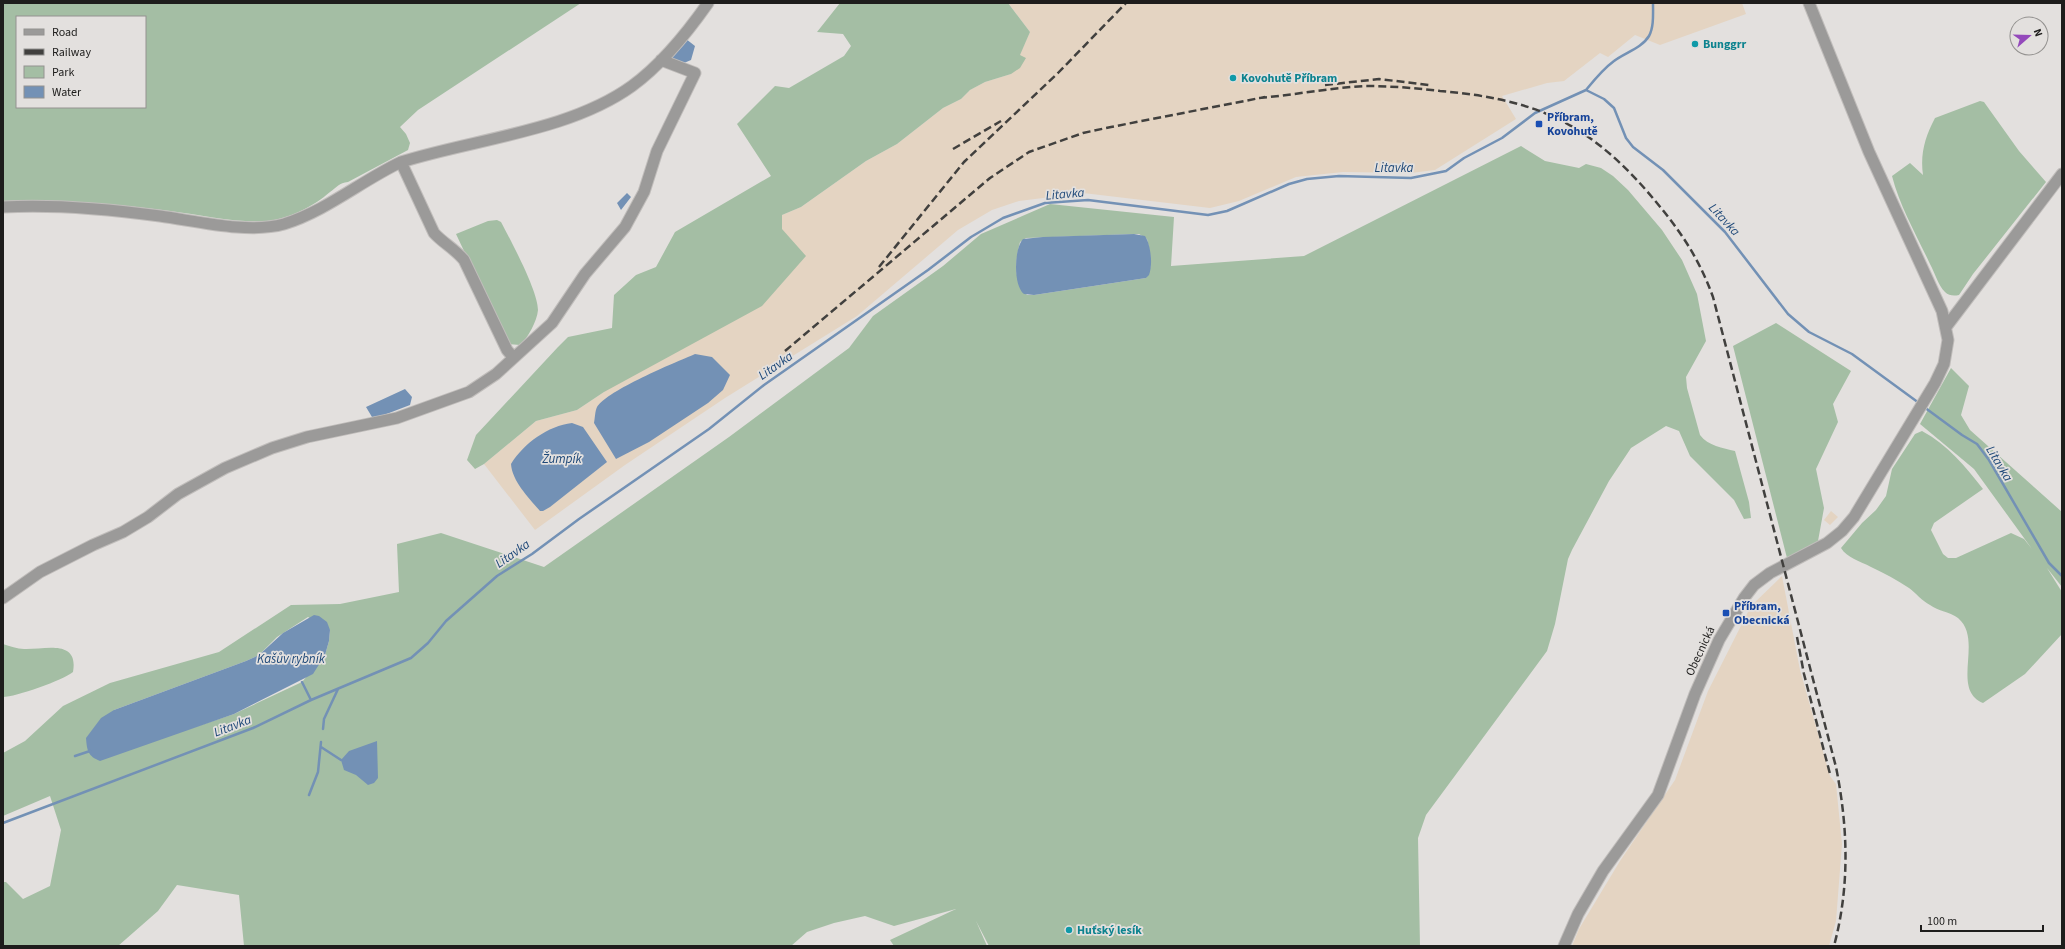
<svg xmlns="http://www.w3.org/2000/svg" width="2065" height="949" font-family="'Source Sans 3',sans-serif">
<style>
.industrial{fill:#e4d4c2}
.green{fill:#a4bea4;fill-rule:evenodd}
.water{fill:#7391b5}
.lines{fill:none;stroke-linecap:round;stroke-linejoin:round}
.stream{stroke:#7391b5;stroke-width:2.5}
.minor-casing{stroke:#c0bdbb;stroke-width:13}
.minor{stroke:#9b9a99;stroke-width:11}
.rail{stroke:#41403e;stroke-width:2.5;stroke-dasharray:8 4;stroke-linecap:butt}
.culture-dot{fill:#0f9aa8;stroke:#e3e0de;stroke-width:1.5}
.transit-dot{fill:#1a4fb4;stroke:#e3e0de;stroke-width:1.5}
.labels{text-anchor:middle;stroke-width:3.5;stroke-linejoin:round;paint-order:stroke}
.culture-label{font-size:12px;font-weight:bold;fill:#0d838f;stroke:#e3e0de;text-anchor:start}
.transit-label{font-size:12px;font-weight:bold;fill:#164399;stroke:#e3e0de;text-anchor:start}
.street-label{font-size:12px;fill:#1e1d1c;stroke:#e3e0de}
.water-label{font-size:13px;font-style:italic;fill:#1f4979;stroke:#e3e0de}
</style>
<rect width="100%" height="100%" fill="#e3e0de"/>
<path class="industrial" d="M 1008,3 L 1742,3 L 1746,14 L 1660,45 L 1635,35 L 1608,57 L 1600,53 L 1564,81 L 1547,83 L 1502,96 L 1516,119 L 1435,170 L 1411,173 L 1343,172 L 1296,177 L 1239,201 L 1210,208 L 1083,193 L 1019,201 L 992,210 L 958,230 L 857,316 L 725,398 L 625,465 L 535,530 L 484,464 L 536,421 L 577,410 L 604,392 L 782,229 L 782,215 L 801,207 L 866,161 L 897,144 L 943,108 L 961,99 L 970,90 L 985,82 L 1011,74 L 1030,32 Z
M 1831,511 L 1838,517 L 1830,525 L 1824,520 Z
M 1782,576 L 1800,670 L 1830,776 L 1836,784 L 1842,844 L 1836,921 L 1829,946 L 1572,946 L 1579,929 L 1620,861 L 1675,780 L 1708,691 L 1751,606 Z"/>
<path class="green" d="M 3,3 L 581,3 L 418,110 L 400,127 L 406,134 L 410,143 L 408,150 L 348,182 C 339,183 337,187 330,192 C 314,206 289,219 267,221 C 235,223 202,215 170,211 C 114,204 59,199 3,201 ZM 17,17 L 145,17 L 145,107 L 17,107 Z
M 840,3 L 1008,3 L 1030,32 L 1020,55 L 1026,58 L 1020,68 L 1011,74 L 985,82 L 970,90 L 961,99 L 943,108 L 897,144 L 866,161 L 801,207 L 782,215 L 782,229 L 806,256 L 762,306 L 604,392 L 577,410 L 536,421 L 484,464 L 475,469 L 467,460 L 476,435 L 558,347 L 568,337 L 612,328 L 614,295 L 636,275 L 656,267 L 675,232 L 771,176 L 737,124 L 775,86 L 789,88 L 844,56 L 851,46 L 843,34 L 817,32 Z
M 1980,101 L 1984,102 L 2019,151 L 2046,182 L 1973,274 L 1959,295 C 1954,296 1949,296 1945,292 C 1938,285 1935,273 1930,264 C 1917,236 1900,207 1892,176 L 1910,163 L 1923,175 C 1920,154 1925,137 1935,118 Z
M 1521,146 L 1545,161 L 1579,168 L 1586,164 L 1601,168 L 1613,176 L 1628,190 L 1662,230 L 1682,260 L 1697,294 L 1706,341 L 1686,377 L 1687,388 L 1700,435 C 1708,446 1723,448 1735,451 L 1749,502 L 1751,518 L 1744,519 L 1734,500 L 1690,456 L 1679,431 L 1666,426 L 1631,448 L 1609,481 L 1572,550 L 1568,559 L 1555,624 L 1547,651 L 1426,815 L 1418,838 L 1420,946 L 989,946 L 976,921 L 987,946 L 894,946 L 890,940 L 956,909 L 894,926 L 865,916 L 834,923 L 807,932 L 791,946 L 244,946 L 239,895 L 177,885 L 158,911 L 118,946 L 3,946 L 3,882 L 6,882 L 23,899 L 50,886 L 61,830 L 50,796 L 3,816 L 3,753 L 25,741 L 63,706 L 110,683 L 219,652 L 291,605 L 340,604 L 399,592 L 397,544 L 441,533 L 544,567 L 729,437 L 849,348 L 873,316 L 943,266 L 981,234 L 1050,204 L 1174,217 L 1171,266 L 1304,256 ZM 1134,234 L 1139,234 L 1147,239 C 1150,252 1154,267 1146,278 L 1034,295 L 1027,295 C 1013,281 1015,261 1020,242 L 1026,238 ZM 308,617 L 330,630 L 329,641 L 325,655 L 302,682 L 234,714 L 183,731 L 114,710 L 246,661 L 259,655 L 277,637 Z
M 497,220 L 501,222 C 511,241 538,291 538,310 C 537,321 528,338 520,345 L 508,344 L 456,234 L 488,221 Z
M 1776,323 L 1851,371 L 1833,404 L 1838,422 L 1816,469 L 1824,508 L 1818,541 L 1787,558 L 1733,346 Z
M 1951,368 L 1969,386 L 1961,415 L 1970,430 L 2062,512 L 2062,587 L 2047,568 L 2062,592 L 2062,634 L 2025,674 L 1983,703 C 1950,689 1984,640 1958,618 C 1950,612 1938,611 1930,605 C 1922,601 1916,593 1909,588 C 1897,580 1884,573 1871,567 C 1860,561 1847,558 1841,548 L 1862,523 L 1876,510 L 1886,496 L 1892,469 L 1915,434 L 1922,431 C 1948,445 1965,466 1983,489 L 1934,523 L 1931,530 L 1943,554 L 1948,558 L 1956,558 L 2011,533 L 2024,539 L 2032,549 L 1974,469 L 1920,424 Z
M 3,644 C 10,646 17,649 24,649 C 43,650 79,638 73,672 C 64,680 15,697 3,697 Z"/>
<path class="water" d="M 686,39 L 695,46 L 691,60 L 684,63 L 673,62 L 671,57 Z
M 627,193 L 631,197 L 621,210 L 617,203 Z
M 1134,234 L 1145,236 C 1151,245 1153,265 1149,275 L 1146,278 L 1034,295 L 1024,294 C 1013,285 1014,249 1023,239 L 1043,237 Z
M 695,354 L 712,357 L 730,375 L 723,390 L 708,403 L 649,442 L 616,459 L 594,423 C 595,418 595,411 597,407 C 608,390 674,363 695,354 Z
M 405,389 L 412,397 L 410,405 L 376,418 L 372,417 L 366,407 Z
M 572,423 L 583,427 L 607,462 L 550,507 L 543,511 L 540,511 C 529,498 512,481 511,464 C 524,443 548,426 572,423 Z
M 314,615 L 319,616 L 327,622 L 330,630 L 329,641 L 325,655 L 313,674 L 234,714 L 100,761 C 88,756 87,751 86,738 L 101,718 L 114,710 L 246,661 L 259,655 L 283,633 Z
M 377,741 L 378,778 L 374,783 L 368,785 L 356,775 L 344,770 L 341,760 L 349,751 Z"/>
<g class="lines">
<path class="stream" d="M 1586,90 C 1595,79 1603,69 1614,61 C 1624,53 1642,48 1649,36 C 1654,27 1653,14 1653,3
M 1924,407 L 1962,435 L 1977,444 L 1989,460 L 2049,563 L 2062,576
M 302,682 L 311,700
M 323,729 L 324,719 L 338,689
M 321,747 L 341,760
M 75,756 L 90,751
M 309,795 L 318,772 L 321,742
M 3,823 L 253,728 L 311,700 L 411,658 L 428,643 L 446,621 L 497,576 L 532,554 L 579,519 L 709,429 L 764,385 L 928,270 L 971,237 L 1003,218 L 1045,203 L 1088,200 L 1208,215 L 1227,211 L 1289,184 L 1307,179 L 1339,176 L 1411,178 L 1446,171 L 1464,158 L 1502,138 L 1535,113 L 1586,90 L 1604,99 L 1614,108 L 1626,138 L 1633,147 L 1663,170 L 1725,232 L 1788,314 L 1809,332 L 1852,354 L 1919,403"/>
<g class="minor-casing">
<path id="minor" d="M 401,162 L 434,233 C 443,243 455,249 464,260 L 507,350 L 513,357
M 3,207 C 55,204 108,209 160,216 C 197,221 248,234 284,224 C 326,211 361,181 401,162 C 474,139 570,131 632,86 C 662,64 687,33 708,3
M 1946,327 L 2062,174
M 3,598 L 40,572 L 93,545 L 123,532 L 148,517 L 178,494 L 225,468 L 272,448 L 307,437 L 397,418 L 469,392 L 496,374 L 552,323 L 585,274 L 625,227 L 644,192 L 657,151 L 695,73 L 661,60
M 1564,946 L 1578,914 L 1603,871 L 1658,795 L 1695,694 L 1719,640 L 1744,598 L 1754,585 L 1770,573 L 1827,543 L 1842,531 L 1854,517 L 1935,383 L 1944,364 L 1948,340 L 1942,311 L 1869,152 L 1809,3"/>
</g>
<use href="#minor" class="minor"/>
<path class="rail" d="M 1325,85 L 1379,79 L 1429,85
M 1259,98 C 1294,95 1329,88 1365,86 C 1390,86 1415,88 1440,91 C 1532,99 1584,120 1646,190 C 1676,225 1697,253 1713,297 L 1836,767 C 1848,827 1850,886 1834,946
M 953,149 L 1001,121
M 879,267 L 964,162 L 1058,73 L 1126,3
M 785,351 L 990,178 L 1029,152 L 1083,133 L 1111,127 L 1265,97
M 1797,637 L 1804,674 L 1830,774"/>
</g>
<g class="culture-dot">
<circle cx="1695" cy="44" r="4"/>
<circle cx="1233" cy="78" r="4"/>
<circle cx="1069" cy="930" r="4"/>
</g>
<g class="transit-dot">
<rect x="1535" y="120" width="8" height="8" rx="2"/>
<rect x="1722" y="609" width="8" height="8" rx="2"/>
</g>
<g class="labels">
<g class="culture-label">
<text x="1703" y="48">Bunggrr</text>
<text x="1241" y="82">Kovohutě Příbram</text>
<text x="1077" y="934">Huťský lesík</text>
</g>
<g class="transit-label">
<text x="1547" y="121">Příbram,<tspan x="1547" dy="14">Kovohutě</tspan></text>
<text x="1734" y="610">Příbram,<tspan x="1734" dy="14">Obecnická</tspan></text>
</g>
<g class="street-label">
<text transform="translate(1700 651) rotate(-65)" y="4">Obecnická</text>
</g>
<g class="water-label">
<text x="1394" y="172">Litavka</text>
<text transform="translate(1065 193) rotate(-5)" y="5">Litavka</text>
<text transform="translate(1725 219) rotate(47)" y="5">Litavka</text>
<text transform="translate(775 365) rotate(-35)" y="5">Litavka</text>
<text x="562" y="463">Žumpík</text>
<text transform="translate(2000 463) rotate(59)" y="5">Litavka</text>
<text transform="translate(512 553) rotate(-35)" y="5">Litavka</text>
<text x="291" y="663">Kašův rybník</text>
<text transform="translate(232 725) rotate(-21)" y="5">Litavka</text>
</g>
</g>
<rect width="2065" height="949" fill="none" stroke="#1e1d1c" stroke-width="8"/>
<rect x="16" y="16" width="130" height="92" fill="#e3e0de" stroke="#949290"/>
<rect x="24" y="29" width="20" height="6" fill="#9b9a99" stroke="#949290"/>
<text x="52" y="36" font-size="12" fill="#1e1d1c">Road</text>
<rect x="24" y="49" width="20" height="6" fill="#41403e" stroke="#949290"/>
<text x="52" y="56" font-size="12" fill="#1e1d1c">Railway</text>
<rect x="24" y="66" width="20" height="12" fill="#a4bea4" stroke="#949290"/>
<text x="52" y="76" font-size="12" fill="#1e1d1c">Park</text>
<rect x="24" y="86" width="20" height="12" fill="#7391b5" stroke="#949290"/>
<text x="52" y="96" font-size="12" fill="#1e1d1c">Water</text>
<g transform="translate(2029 36) rotate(70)"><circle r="19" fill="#e3e0de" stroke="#949290"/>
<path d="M0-3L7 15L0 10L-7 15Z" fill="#9449bb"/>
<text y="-6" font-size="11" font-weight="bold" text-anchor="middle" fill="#1e1d1c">N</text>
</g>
<path d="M1921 925v6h122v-6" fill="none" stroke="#1e1d1c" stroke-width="2"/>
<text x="1927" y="925" font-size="12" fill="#1e1d1c" stroke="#e3e0de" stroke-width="3" paint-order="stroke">100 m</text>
</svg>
